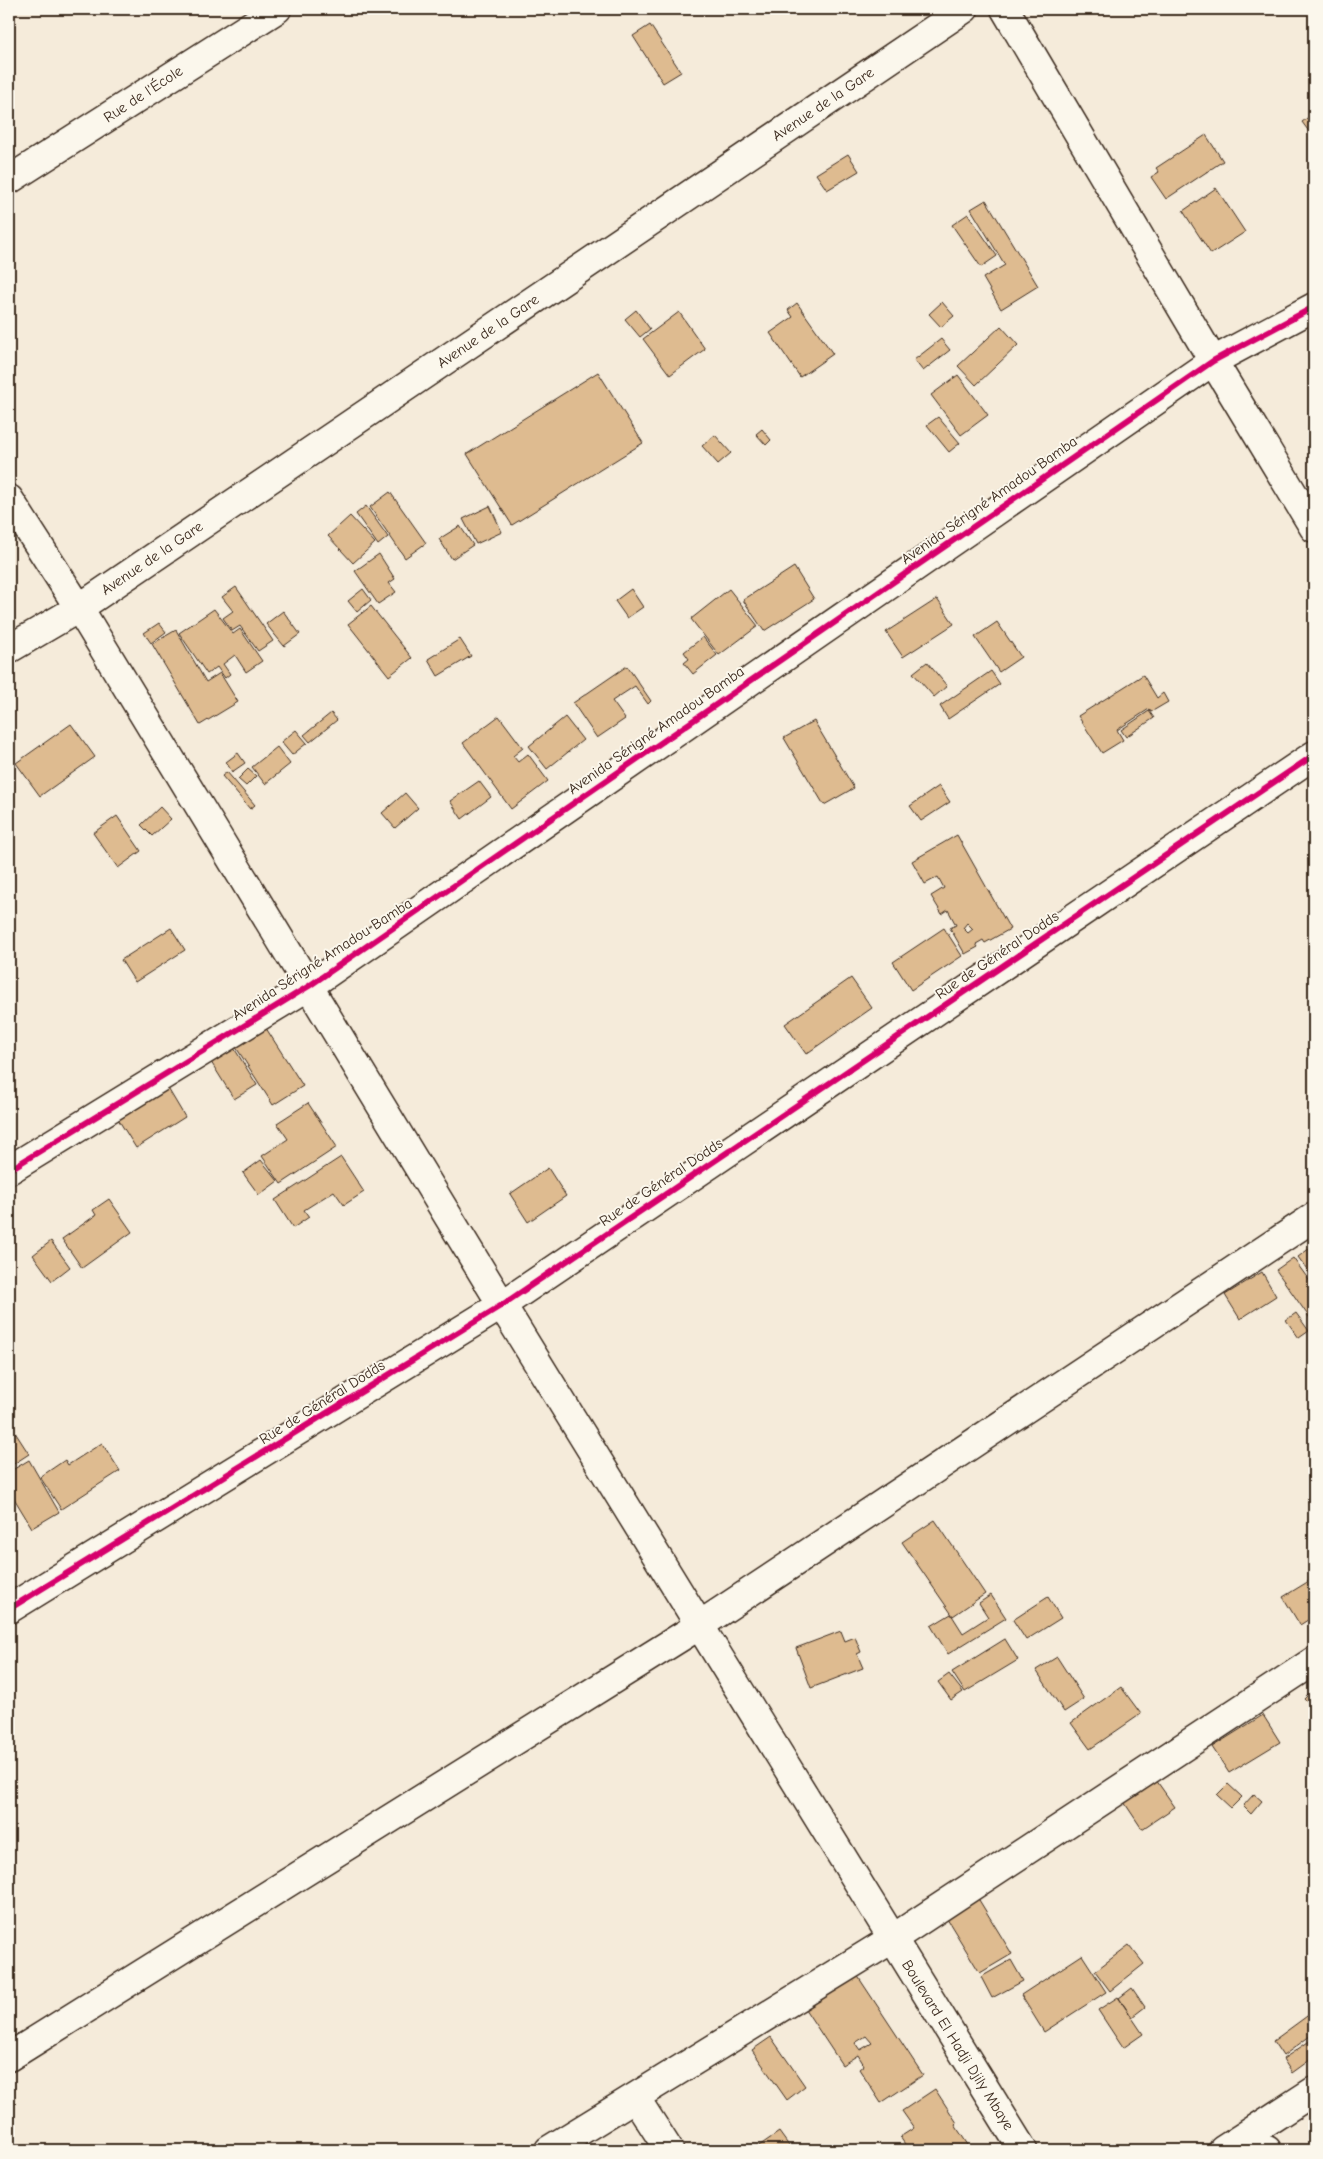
<svg xmlns="http://www.w3.org/2000/svg" width="1323" height="2159" font-family="'Comic Neue',sans-serif">
<style>
.building{fill:#debb90;stroke:#3b2a1e;fill-rule:evenodd}
.lines{fill:none;stroke-linecap:round;stroke-linejoin:round}
.street-casing{stroke:#3b2a1e;stroke-width:31}
.secondary-casing{stroke:#3b2a1e;stroke-width:31}
.street{stroke:#fbf7ec;stroke-width:28}
.secondary{stroke:#fbf7ec;stroke-width:28}
.cycleway-casing{stroke:#fbf7ec;stroke-width:9}
.cycleway{stroke:#d6006c;stroke-width:6}
.labels{text-anchor:middle;stroke-width:4;stroke-linejoin:round;paint-order:stroke}
.street-label{font-size:15px;fill:#3b2a1e;stroke:#fbf7ec}
</style>
<rect width="100%" height="100%" fill="#f5ebda"/>
<filter id="ink" filterUnits="userSpaceOnUse"><feTurbulence type="fractalNoise" baseFrequency=".02" numOctaves="2"/><feDisplacementMap in="SourceGraphic" scale="10" xChannelSelector="R" yChannelSelector="G"/><feConvolveMatrix kernelMatrix="1 2 1 2 8 2 1 2 1" color-interpolation-filters="sRGB"/></filter>
<g filter="url(#ink)">
<path class="building" d="M 650,25 L 681,72 L 663,83 L 633,36 Z
M 1314,113 L 1314,135 L 1313,137 L 1302,122 Z
M 1206,135 L 1223,161 L 1166,199 L 1151,177 L 1159,172 L 1156,168 Z
M 848,154 L 859,171 L 827,190 L 816,174 Z
M 1216,188 L 1245,232 L 1211,254 L 1183,211 Z
M 986,200 L 1038,286 L 1001,309 L 983,278 L 1005,265 L 971,209 Z
M 968,214 L 997,256 L 981,267 L 952,225 Z
M 942,302 L 954,316 L 941,327 L 929,314 Z
M 797,303 L 833,354 L 800,377 L 770,333 L 793,317 L 788,310 Z
M 636,310 L 650,329 L 640,337 L 625,319 Z
M 679,312 L 705,349 L 670,375 L 643,339 Z
M 1001,326 L 1018,345 L 976,385 L 958,366 Z
M 941,339 L 950,350 L 923,371 L 914,360 Z
M 598,372 L 643,443 L 512,525 L 467,454 Z
M 958,375 L 988,415 L 961,435 L 931,395 Z
M 938,417 L 960,443 L 949,452 L 927,425 Z
M 762,429 L 771,440 L 766,445 L 756,434 Z
M 715,435 L 731,453 L 718,464 L 702,446 Z
M 390,492 L 426,543 L 405,558 L 370,507 Z
M 366,506 L 388,537 L 378,545 L 356,514 Z
M 490,506 L 502,532 L 476,544 L 463,519 Z
M 350,516 L 375,543 L 353,563 L 328,536 Z
M 460,526 L 473,545 L 452,559 L 439,539 Z
M 379,554 L 395,579 L 389,583 L 396,592 L 378,604 L 355,571 Z
M 794,567 L 814,599 L 764,631 L 743,600 Z
M 236,587 L 273,641 L 258,651 L 240,626 L 232,631 L 223,618 L 233,611 L 222,597 Z
M 363,589 L 371,600 L 357,612 L 348,601 Z
M 631,589 L 643,607 L 627,618 L 615,601 Z
M 729,589 L 758,626 L 719,655 L 691,619 Z
M 937,599 L 954,624 L 903,657 L 886,632 Z
M 371,606 L 412,658 L 389,676 L 348,624 Z
M 214,609 L 233,634 L 240,629 L 262,661 L 246,672 L 235,655 L 223,664 L 230,674 L 225,678 L 217,667 L 207,674 L 179,633 Z
M 283,611 L 300,634 L 284,646 L 266,624 Z
M 997,622 L 1021,657 L 999,672 L 975,637 Z
M 159,623 L 166,632 L 151,643 L 144,633 Z
M 176,630 L 206,682 L 220,673 L 238,702 L 200,725 L 152,644 Z
M 703,637 L 717,655 L 693,674 L 684,663 L 689,659 L 684,652 Z
M 460,639 L 471,656 L 438,676 L 428,659 Z
M 927,662 L 947,686 L 934,697 L 913,673 Z
M 627,666 L 651,701 L 648,704 L 635,686 L 612,701 L 625,719 L 597,738 L 573,703 Z
M 991,671 L 1000,684 L 948,719 L 940,706 Z
M 1143,675 L 1157,698 L 1163,693 L 1168,702 L 1151,712 L 1149,709 L 1117,730 L 1123,740 L 1102,753 L 1078,716 Z
M 1149,711 L 1154,718 L 1126,737 L 1121,730 Z
M 331,713 L 337,720 L 310,742 L 304,735 Z
M 499,716 L 523,748 L 513,756 L 518,762 L 528,754 L 548,781 L 511,809 L 463,743 Z
M 565,717 L 583,740 L 547,769 L 529,746 Z
M 814,721 L 854,788 L 824,805 L 784,738 Z
M 71,724 L 95,757 L 40,796 L 16,763 Z
M 296,730 L 307,743 L 292,755 L 281,742 Z
M 277,747 L 290,764 L 265,784 L 252,767 Z
M 238,753 L 245,763 L 232,772 L 226,762 Z
M 248,769 L 256,776 L 246,786 L 238,779 Z
M 227,772 L 255,805 L 250,809 L 222,776 Z
M 479,781 L 491,797 L 462,819 L 450,801 Z
M 939,786 L 950,802 L 921,821 L 910,806 Z
M 405,793 L 418,808 L 395,828 L 382,813 Z
M 160,807 L 171,819 L 152,836 L 141,825 Z
M 117,816 L 141,851 L 118,868 L 93,833 Z
M 957,835 L 1010,929 L 985,943 L 983,940 L 976,944 L 978,947 L 965,954 L 950,928 L 956,925 L 948,910 L 942,914 L 931,896 L 944,888 L 938,877 L 925,884 L 912,861 ZM 967,923 L 973,929 L 968,933 L 963,928 Z
M 171,928 L 185,950 L 135,982 L 121,960 Z
M 944,928 L 962,956 L 911,990 L 893,962 Z
M 851,978 L 872,1008 L 806,1054 L 785,1024 Z
M 262,1022 L 303,1086 L 273,1105 L 232,1041 Z
M 229,1040 L 257,1085 L 234,1099 L 206,1054 Z
M 163,1080 L 185,1117 L 136,1148 L 113,1111 Z
M 308,1103 L 337,1147 L 281,1184 L 262,1156 L 288,1139 L 277,1123 Z
M 341,1157 L 364,1192 L 344,1205 L 334,1191 L 304,1210 L 309,1217 L 293,1228 L 275,1200 Z
M 261,1160 L 278,1181 L 259,1195 L 243,1173 Z
M 548,1168 L 566,1196 L 528,1222 L 510,1194 Z
M 109,1199 L 132,1232 L 82,1268 L 62,1239 L 96,1215 L 93,1210 Z
M 51,1241 L 70,1267 L 52,1281 L 33,1255 Z
M 1314,1245 L 1314,1274 L 1312,1276 L 1298,1257 Z
M 1293,1258 L 1314,1287 L 1314,1324 L 1276,1270 Z
M 1262,1272 L 1276,1296 L 1240,1319 L 1225,1295 Z
M 1296,1313 L 1309,1331 L 1299,1338 L 1286,1320 Z
M 9,1423 L 29,1454 L 9,1467 Z
M 102,1443 L 120,1471 L 61,1509 L 40,1477 L 65,1460 L 68,1465 Z
M 29,1460 L 59,1512 L 32,1528 L 9,1490 L 9,1472 Z
M 935,1520 L 985,1594 L 953,1616 L 902,1542 Z
M 1314,1578 L 1314,1616 L 1300,1625 L 1283,1597 Z
M 991,1595 L 1006,1618 L 948,1654 L 931,1626 L 951,1614 L 963,1633 L 988,1617 L 979,1603 Z
M 1048,1597 L 1061,1618 L 1026,1640 L 1013,1620 Z
M 841,1631 L 845,1641 L 855,1637 L 861,1652 L 857,1654 L 863,1668 L 811,1688 L 796,1648 Z
M 1005,1639 L 1018,1660 L 965,1692 L 952,1672 Z
M 1057,1657 L 1084,1699 L 1064,1712 L 1036,1670 Z
M 949,1674 L 963,1692 L 951,1700 L 938,1682 Z
M 1121,1687 L 1141,1714 L 1090,1749 L 1071,1723 Z
M 1313,1690 L 1314,1705 L 1312,1707 L 1304,1699 Z
M 1263,1715 L 1280,1742 L 1229,1773 L 1212,1747 Z
M 1156,1780 L 1175,1807 L 1142,1829 L 1124,1802 Z
M 1228,1784 L 1242,1797 L 1231,1808 L 1217,1795 Z
M 1254,1794 L 1262,1801 L 1251,1814 L 1243,1806 Z
M 976,1895 L 1012,1954 L 980,1973 L 944,1914 Z
M 1129,1945 L 1144,1964 L 1110,1991 L 1095,1971 Z
M 1082,1955 L 1106,1992 L 1044,2032 L 1021,1995 Z
M 1011,1960 L 1023,1981 L 992,1998 L 981,1977 Z
M 857,1975 L 923,2075 L 881,2103 L 859,2069 L 864,2065 L 858,2055 L 842,2065 L 805,2009 ZM 866,2036 L 872,2043 L 860,2050 L 855,2043 Z
M 1132,1988 L 1145,2007 L 1132,2017 L 1119,1998 Z
M 1118,1997 L 1143,2034 L 1123,2048 L 1098,2010 Z
M 1314,2011 L 1314,2033 L 1283,2056 L 1273,2041 Z
M 771,2037 L 805,2086 L 787,2100 L 752,2050 Z
M 1314,2038 L 1314,2057 L 1292,2073 L 1283,2059 Z
M 935,2089 L 957,2123 L 955,2125 L 968,2145 L 961,2150 L 909,2150 L 900,2137 L 914,2128 L 902,2111 Z
M 779,2132 L 792,2150 L 753,2150 Z"/>
<g class="lines">
<g class="street-casing">
<path id="street" d="M 1005,9 L 1213,361 L 1314,528
M 9,180 L 277,9
M 9,1170 L 309,986 L 1213,361 L 1314,307
M 9,1609 L 502,1305 L 1314,755
M 9,2057 L 700,1625 L 1314,1217
M 635,2097 L 669,2150
M 1240,2141 L 1267,2150
M 549,2150 L 892,1939 L 1314,1661
M 1223,2150 L 1314,2091"/>
</g>
<g class="secondary-casing">
<path id="secondary" d="M 9,499 L 79,608 L 502,1305 L 1023,2150
M 9,649 L 79,608 L 964,9"/>
</g>
<use href="#street" class="street"/>
<use href="#secondary" class="secondary"/>
<g class="cycleway-casing">
<path id="cycleway" d="M 9,1170 L 309,986 L 1213,361 L 1314,307
M 9,1609 L 502,1305 L 1314,755"/>
</g>
<use href="#cycleway" class="cycleway"/>
</g>
</g>
<g class="labels">
<g class="street-label">
<text transform="translate(143 94) rotate(-33)" y="5">Rue de l'École</text>
<text transform="translate(823 104) rotate(-34)" y="5">Avenue de la Gare</text>
<text transform="translate(488 331) rotate(-34)" y="5">Avenue de la Gare</text>
<text transform="translate(989 500) rotate(-35)" y="5">Avenida Sérigné Amadou Bamba</text>
<text transform="translate(152 558) rotate(-34)" y="5">Avenue de la Gare</text>
<text transform="translate(656 730) rotate(-35)" y="5">Avenida Sérigné Amadou Bamba</text>
<text transform="translate(997 955) rotate(-34)" y="5">Rue de Général Dodds</text>
<text transform="translate(322 959) rotate(-33)" y="5">Avenida Sérigné Amadou Bamba</text>
<text transform="translate(661 1182) rotate(-34)" y="5">Rue de Général Dodds</text>
<text transform="translate(322 1402) rotate(-32)" y="5">Rue de Général Dodds</text>
<text transform="translate(958 2045) rotate(58)" y="5">Boulevard El Hadji Djily Mbaye</text>
</g>
</g>
<rect width="1323" height="2159" fill="none" stroke="#fbf7ec" stroke-width="30"/>
<rect x="15" y="15" width="1293" height="2129" fill="none" stroke="#3b2a1e" stroke-width="2" filter="url(#ink)"/>
</svg>
